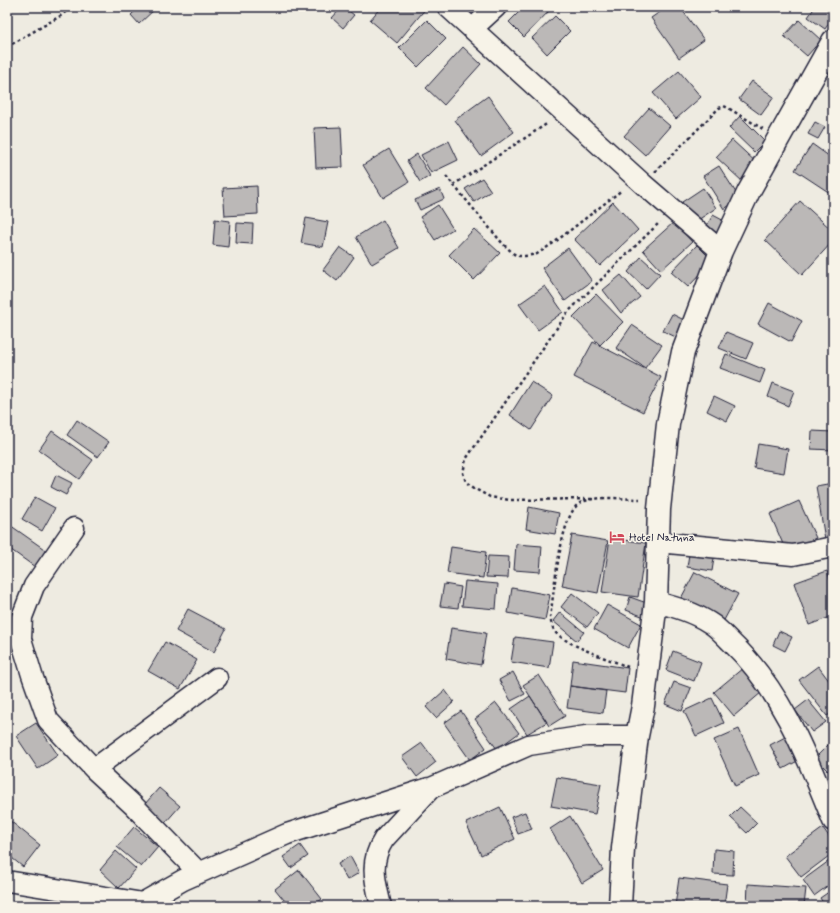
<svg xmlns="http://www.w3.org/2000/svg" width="840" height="913" font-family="Mynerve,sans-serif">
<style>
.building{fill:#bbb8b7;stroke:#22223b}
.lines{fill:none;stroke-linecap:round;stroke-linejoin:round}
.minor-casing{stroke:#22223b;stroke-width:23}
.tertiary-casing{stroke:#22223b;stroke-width:25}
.path{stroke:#22223b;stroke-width:2.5;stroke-dasharray:3 3;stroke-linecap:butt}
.minor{stroke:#f7f3e8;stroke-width:20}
.tertiary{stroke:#f7f3e8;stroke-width:22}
.labels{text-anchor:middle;stroke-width:3;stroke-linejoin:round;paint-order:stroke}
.poi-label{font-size:12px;fill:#22223b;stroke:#f7f3e8;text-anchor:start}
</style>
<rect width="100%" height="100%" fill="#eeebe1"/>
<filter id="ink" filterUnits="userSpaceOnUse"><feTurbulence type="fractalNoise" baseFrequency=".025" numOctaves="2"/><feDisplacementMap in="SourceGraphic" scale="8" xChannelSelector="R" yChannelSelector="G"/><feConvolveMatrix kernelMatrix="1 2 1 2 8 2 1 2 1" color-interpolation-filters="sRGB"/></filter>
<g filter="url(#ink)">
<path class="building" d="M 139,7 L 156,8 L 139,24 L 131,15 Z
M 342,7 L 344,7 L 354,15 L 343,28 L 332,18 Z
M 381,7 L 427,7 L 397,43 L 370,20 Z
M 524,7 L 550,7 L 551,9 L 524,37 L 509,22 Z
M 667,7 L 680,7 L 704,40 L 679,58 L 651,18 Z
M 815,7 L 825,7 L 833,12 L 833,17 L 825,29 L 808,17 Z
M 555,16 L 570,31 L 547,54 L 532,38 Z
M 427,20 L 446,39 L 418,67 L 399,48 Z
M 799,20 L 821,40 L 807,56 L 784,36 Z
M 463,47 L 481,64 L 444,105 L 426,88 Z
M 679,71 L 701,97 L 676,119 L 653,93 Z
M 752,81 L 774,97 L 761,115 L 739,99 Z
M 488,96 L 514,132 L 481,156 L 455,120 Z
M 649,108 L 670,126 L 645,155 L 624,136 Z
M 740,116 L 765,141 L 754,152 L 729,128 Z
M 815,122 L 825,127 L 818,139 L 808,134 Z
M 341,127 L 343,167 L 316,168 L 314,128 Z
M 732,140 L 759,165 L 743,182 L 716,157 Z
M 449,141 L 458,160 L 431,173 L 421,155 Z
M 812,144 L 833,159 L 833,195 L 795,170 Z
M 389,149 L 409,182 L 383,198 L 363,165 Z
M 417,154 L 430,176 L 420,182 L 407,161 Z
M 719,166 L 740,199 L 724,209 L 703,176 Z
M 482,178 L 491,191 L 474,202 L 465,189 Z
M 257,186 L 258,214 L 225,216 L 223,188 Z
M 703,188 L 716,208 L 695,222 L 682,202 Z
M 440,189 L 444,199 L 420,210 L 415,200 Z
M 800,201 L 833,231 L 833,241 L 802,275 L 765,240 Z
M 613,202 L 638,230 L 600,266 L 574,239 Z
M 438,205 L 453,229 L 435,240 L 420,217 Z
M 713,215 L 728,223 L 719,237 L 705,228 Z
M 306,218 L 328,222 L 323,247 L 301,243 Z
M 215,219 L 230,221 L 228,247 L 213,245 Z
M 383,220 L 399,248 L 372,264 L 356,237 Z
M 674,222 L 692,242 L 661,270 L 643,250 Z
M 237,223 L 253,224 L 252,244 L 236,243 Z
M 474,229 L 500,253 L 474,280 L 449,255 Z
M 697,245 L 713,261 L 688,287 L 671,272 Z
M 340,247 L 354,257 L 337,281 L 323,270 Z
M 568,248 L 592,281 L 565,301 L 542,268 Z
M 641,257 L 660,274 L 646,289 L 628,272 Z
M 621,275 L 640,297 L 621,313 L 603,290 Z
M 545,286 L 563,312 L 538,330 L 519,304 Z
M 596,294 L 623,322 L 600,345 L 573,317 Z
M 769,303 L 802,321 L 791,342 L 758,324 Z
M 672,314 L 688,322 L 680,339 L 663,331 Z
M 632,325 L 662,345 L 645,368 L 616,348 Z
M 726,332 L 753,343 L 746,359 L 719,348 Z
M 593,342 L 661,377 L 643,412 L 574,377 Z
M 726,354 L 765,370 L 760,383 L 720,368 Z
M 531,382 L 553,396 L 531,430 L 510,415 Z
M 773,383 L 794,391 L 788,406 L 768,397 Z
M 714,396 L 735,406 L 727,421 L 707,411 Z
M 77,420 L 109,442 L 98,457 L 67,435 Z
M 52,431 L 93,460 L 79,479 L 39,450 Z
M 812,431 L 833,432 L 833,450 L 811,449 Z
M 758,444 L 788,449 L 784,473 L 754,468 Z
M 56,475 L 72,483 L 66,495 L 51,487 Z
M 833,483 L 833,544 L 826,545 L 816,486 Z
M 35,497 L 55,508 L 42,531 L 22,519 Z
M 799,501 L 816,538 L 786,551 L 770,514 Z
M 529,507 L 559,513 L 555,534 L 526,529 Z
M 7,523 L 47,551 L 35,567 L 7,547 Z
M 572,535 L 608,541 L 598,593 L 562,586 Z
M 610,538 L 646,543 L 638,597 L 602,592 Z
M 516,544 L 542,546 L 540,572 L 514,570 Z
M 451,547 L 486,552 L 483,578 L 447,573 Z
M 690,548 L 715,552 L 712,571 L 687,567 Z
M 488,556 L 509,557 L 508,578 L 486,577 Z
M 827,571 L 833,587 L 833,616 L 809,625 L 794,583 Z
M 695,572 L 738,594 L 722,624 L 679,602 Z
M 465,581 L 498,584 L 496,609 L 462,606 Z
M 444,584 L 461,587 L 458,608 L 440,606 Z
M 512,588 L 550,595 L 545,620 L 508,613 Z
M 572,593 L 598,613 L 587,627 L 561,607 Z
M 630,597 L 652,605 L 647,618 L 626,610 Z
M 607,605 L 641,624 L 628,648 L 594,629 Z
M 188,609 L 226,629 L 214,652 L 176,631 Z
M 560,612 L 584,632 L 577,641 L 553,621 Z
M 451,628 L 486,633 L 481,665 L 446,659 Z
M 779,631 L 792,637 L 785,651 L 773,645 Z
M 515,637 L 553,642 L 549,668 L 511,662 Z
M 165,642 L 197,660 L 180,689 L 148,671 Z
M 673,651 L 701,662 L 694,681 L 666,670 Z
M 573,660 L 628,668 L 625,693 L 570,686 Z
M 818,666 L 833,686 L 833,712 L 827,716 L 799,680 Z
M 743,668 L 762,692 L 734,716 L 714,692 Z
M 513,672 L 525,694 L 511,701 L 499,680 Z
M 539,675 L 565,716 L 549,726 L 523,685 Z
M 674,682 L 691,688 L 682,711 L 665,704 Z
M 570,686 L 606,691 L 603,713 L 567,708 Z
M 445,690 L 454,702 L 436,718 L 426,707 Z
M 530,696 L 547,722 L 527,734 L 511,709 Z
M 712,698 L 724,723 L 696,736 L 684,711 Z
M 808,700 L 826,722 L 812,732 L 795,710 Z
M 496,703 L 519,733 L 497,749 L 475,719 Z
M 461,711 L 486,748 L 470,760 L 444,723 Z
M 36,723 L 58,755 L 38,769 L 16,736 Z
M 739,729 L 759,775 L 735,786 L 714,740 Z
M 789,735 L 801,759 L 783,769 L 770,745 Z
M 422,743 L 436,762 L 417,777 L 402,757 Z
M 828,745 L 833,749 L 833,770 L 830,773 L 815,758 Z
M 557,777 L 601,784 L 595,814 L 551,806 Z
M 159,788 L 180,806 L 165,823 L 144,805 Z
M 500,807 L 515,839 L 481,855 L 466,823 Z
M 740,807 L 757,823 L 747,833 L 730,817 Z
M 525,812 L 532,829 L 518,834 L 511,817 Z
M 570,816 L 603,870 L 582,883 L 550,829 Z
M 9,820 L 40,845 L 23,867 L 7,854 L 7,823 Z
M 134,827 L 158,847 L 141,867 L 117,847 Z
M 823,828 L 833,842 L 833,853 L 801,877 L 785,856 Z
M 300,845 L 308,856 L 291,868 L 283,857 Z
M 714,849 L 734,851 L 733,875 L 713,874 Z
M 116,851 L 136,869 L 119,888 L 100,870 Z
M 350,856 L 359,873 L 347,880 L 338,864 Z
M 833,858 L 833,882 L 814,896 L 803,880 Z
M 299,870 L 322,899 L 313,906 L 289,906 L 275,889 Z
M 679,878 L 727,884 L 724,906 L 675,906 Z
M 748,884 L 806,888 L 804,906 L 747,906 Z
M 833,889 L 833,906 L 825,906 L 820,898 Z"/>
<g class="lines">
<g class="minor-casing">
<path id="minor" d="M 448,7 L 643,184 L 721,251
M 472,29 L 496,7
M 74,528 L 34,586 L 22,617 L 21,639 L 32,675 L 48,720 L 94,769 L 134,806 L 199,873
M 658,542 L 793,555 L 833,547
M 656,602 C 675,607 693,612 710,623 C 717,627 724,635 730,641 C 782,690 807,757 833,821
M 94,769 L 217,678
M 7,881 L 143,903
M 137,906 L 183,880 L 287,834 L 429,788
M 381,906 C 375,881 369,862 384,839 L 431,788 L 529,745 L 586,736 L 637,736"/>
</g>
<g class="tertiary-casing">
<path id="tertiary" d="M 620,906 L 623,848 L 637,736 L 643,706 L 656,602 L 659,509 L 668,424 L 683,352 L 721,251 L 749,191 L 833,41"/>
</g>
<path class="path" d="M 7,47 L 62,15 L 71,7
M 655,172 L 719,108 L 724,106 L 728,108 L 763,129
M 446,176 L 503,244 L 514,254 L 519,256 L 525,256 L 537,254 L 555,242 L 622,190
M 453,185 L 548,123
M 592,499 L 510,500 L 490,497 L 477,490 L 466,482 L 463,473 L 466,459 L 568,312 L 660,222
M 628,667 C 609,659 572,647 557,634 C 553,630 551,623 550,617 C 554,595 560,514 580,503 C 595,495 623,499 640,499"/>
<use href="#minor" class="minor"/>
<use href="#tertiary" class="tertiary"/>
</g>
</g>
<defs>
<g id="hotel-bare" transform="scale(1.2)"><path d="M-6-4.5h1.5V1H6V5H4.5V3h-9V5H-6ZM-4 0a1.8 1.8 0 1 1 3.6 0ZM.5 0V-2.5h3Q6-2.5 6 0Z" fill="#d1495b" stroke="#f7f3e8" stroke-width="2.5" paint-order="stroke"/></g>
</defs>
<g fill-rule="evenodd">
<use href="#hotel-bare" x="617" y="537"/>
</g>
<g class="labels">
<g class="poi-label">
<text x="629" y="541">Hotel Natuna</text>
</g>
</g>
<rect width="840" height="913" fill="none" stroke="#f7f3e8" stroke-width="24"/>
<rect x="12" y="12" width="816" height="889" fill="none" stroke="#22223b" stroke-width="1.5" filter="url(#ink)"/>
</svg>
